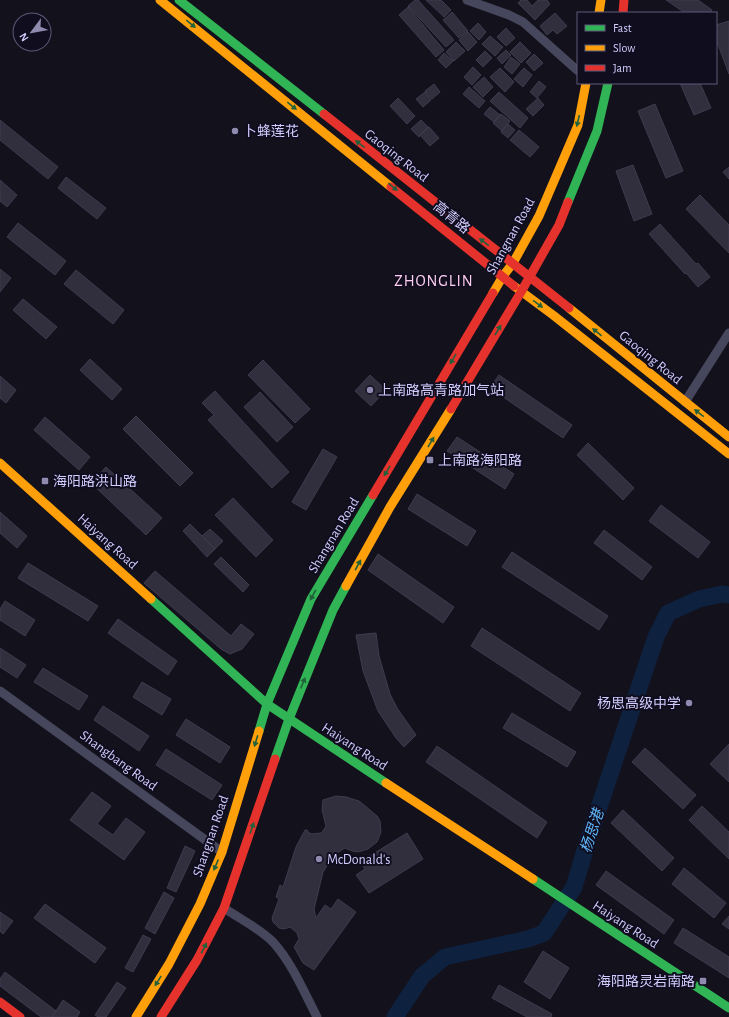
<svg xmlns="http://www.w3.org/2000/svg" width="729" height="1017" font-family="'Alegreya Sans','Noto Sans SC',sans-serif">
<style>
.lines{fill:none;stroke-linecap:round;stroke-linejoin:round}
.river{stroke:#0e213f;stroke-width:17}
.building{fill:#312f3e;stroke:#3e3b4f}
.street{stroke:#46465c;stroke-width:9}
.fast{stroke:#30b455;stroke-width:9}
.slow{stroke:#ff9f0a;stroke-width:9}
.jam{stroke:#e5322d;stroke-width:9}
.oneway{fill:#20603a}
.poi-dot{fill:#8e8baf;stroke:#100d1f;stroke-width:1.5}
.labels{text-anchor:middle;stroke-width:4;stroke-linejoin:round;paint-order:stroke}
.poi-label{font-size:14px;fill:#d1cdfe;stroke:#100d1f;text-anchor:start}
.street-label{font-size:14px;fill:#d1cdfe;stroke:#100d1f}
.water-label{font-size:15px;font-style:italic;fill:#5eb6fa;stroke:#100d1f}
.quarter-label{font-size:16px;letter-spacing:1px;fill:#fecfee;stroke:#100d1f}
</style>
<rect width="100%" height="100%" fill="#13111b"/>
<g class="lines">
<path class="river" d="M 395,1017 L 422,976 L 445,957 L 528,939 L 544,933 L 574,887 L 589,837 L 656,637 L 668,613 L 699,599 L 722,594 L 729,595"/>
</g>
<path class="building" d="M 415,0 L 418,0 L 454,40 L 446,47 L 408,6 Z
M 426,0 L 441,0 L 451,10 L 444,17 Z
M 521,0 L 527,0 L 532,6 L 538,0 L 547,0 L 550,4 L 535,20 L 518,3 Z
M 666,0 L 698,0 L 712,10 L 710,13 L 685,13 Z
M 408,7 L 444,50 L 436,57 L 399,15 Z
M 452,12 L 468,31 L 459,38 L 443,20 Z
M 555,13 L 567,26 L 557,34 L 553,30 L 547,35 L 540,26 Z
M 729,21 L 729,74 L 716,39 L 716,25 Z
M 478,23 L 486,32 L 479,40 L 470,31 Z
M 506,28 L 515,38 L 506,46 L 497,37 Z
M 468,32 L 477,42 L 468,51 L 459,40 Z
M 490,36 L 503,47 L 495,56 L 482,44 Z
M 456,42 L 465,51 L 454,61 L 446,52 Z
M 520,42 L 531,53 L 521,63 L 510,52 Z
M 506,50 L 511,55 L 502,64 L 497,58 Z
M 485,51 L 492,58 L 483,67 L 476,60 Z
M 444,53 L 453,61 L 446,68 L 438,60 Z
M 534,54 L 543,63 L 534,71 L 526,62 Z
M 511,57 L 520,64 L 512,74 L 504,67 Z
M 473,67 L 481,75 L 472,85 L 464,77 Z
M 500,68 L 514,82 L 505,92 L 490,77 Z
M 524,68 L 532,75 L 523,87 L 514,79 Z
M 484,77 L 493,87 L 483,97 L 473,87 Z
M 539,81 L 546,87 L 537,98 L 530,92 Z
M 680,83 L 700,83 L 711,108 L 694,115 Z
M 434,84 L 440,92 L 432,99 L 425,91 Z
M 469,87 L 485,101 L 479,108 L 463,94 Z
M 425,92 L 431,100 L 423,107 L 416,99 Z
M 499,92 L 528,118 L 520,128 L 490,101 Z
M 398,98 L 415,116 L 407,124 L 390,106 Z
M 538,98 L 544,105 L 533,116 L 526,109 Z
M 655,104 L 683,171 L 666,178 L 638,111 Z
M 490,107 L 500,115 L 494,122 L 484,114 Z
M 501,114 L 510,121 L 502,131 L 493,123 Z
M 0,120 L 58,167 L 48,179 L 0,140 Z
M 421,120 L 428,127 L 419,137 L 411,129 Z
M 508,124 L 515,130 L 508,138 L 501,132 Z
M 429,127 L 439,138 L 430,146 L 420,135 Z
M 519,130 L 539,147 L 530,157 L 510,140 Z
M 633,165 L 652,214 L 634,221 L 616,171 Z
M 729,167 L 729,179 L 723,172 Z
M 66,177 L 106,208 L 97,219 L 58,188 Z
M 0,180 L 17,195 L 7,207 L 0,201 Z
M 700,195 L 729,225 L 729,253 L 686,209 Z
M 18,223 L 66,261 L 55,275 L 7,237 Z
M 660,224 L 696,264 L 698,263 L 710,277 L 698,287 L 686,273 L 685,274 L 649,234 Z
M 0,269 L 11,278 L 0,292 Z
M 76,270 L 124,310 L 113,324 L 64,284 Z
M 23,299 L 57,327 L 46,339 L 13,310 Z
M 90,359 L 122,389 L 112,400 L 80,370 Z
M 263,360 L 310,409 L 295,423 L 248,375 Z
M 370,375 L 386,390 L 371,406 L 355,391 Z
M 499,375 L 572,425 L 563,438 L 490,388 Z
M 0,376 L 16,390 L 6,403 L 0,398 Z
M 215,391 L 289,472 L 272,488 L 208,420 L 214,415 L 202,403 Z
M 260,392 L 293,427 L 277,442 L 244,407 Z
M 136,416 L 193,473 L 180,486 L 123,429 Z
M 45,417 L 90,457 L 79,470 L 34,430 Z
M 457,437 L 514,474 L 505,489 L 447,451 Z
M 588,443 L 634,488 L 623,500 L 577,455 Z
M 323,449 L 337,457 L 306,510 L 292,502 Z
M 106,467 L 162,518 L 146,535 L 91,483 Z
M 417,494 L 476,531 L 467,546 L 408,509 Z
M 233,498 L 273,540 L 256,557 L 215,515 Z
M 661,505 L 710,542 L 698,558 L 649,521 Z
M 0,512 L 27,536 L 17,548 L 0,533 Z
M 190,524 L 215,549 L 207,557 L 183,531 Z
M 210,529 L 223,541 L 215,549 L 202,536 Z
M 604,530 L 652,567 L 642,580 L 594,543 Z
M 512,552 L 608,616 L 599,630 L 502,567 Z
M 378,554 L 454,607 L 443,623 L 368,570 Z
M 221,557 L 249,585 L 243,592 L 214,564 Z
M 28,563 L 98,606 L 88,621 L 18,578 Z
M 155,571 L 231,636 L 241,624 L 254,634 L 242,649 L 230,654 L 221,649 L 144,583 Z
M 5,601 L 35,620 L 25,636 L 0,620 L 0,609 Z
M 118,619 L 177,661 L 168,675 L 108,633 Z
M 482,628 L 581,693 L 570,711 L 471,646 Z
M 376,633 L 379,656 L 390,694 L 397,708 L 416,735 L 404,747 L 396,738 L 378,711 L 363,671 L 356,635 Z
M 0,648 L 26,665 L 17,678 L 0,667 Z
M 43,668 L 88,696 L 79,710 L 34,682 Z
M 142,682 L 171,699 L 162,715 L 133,697 Z
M 103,706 L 149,736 L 139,751 L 94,720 Z
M 512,713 L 576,752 L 567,767 L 503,728 Z
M 186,719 L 230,747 L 220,763 L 176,735 Z
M 729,744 L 729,782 L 710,764 Z
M 437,746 L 547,822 L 537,838 L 426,762 Z
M 645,748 L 696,795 L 683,809 L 632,762 Z
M 166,749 L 222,785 L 212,800 L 156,765 Z
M 92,792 L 111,806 L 97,824 L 113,835 L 126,818 L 145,832 L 124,860 L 70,820 Z
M 336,796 L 346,797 L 359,801 L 364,805 L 377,816 L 380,821 L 381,832 L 377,842 L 368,849 L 358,852 L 352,851 L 345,848 L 343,849 L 333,856 L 323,872 L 314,909 L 316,918 L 325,905 L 331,909 L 338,899 L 356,912 L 314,970 L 303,963 L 294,947 L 299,939 L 297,933 L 290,927 L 284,929 L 279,928 L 273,922 L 272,918 L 279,899 L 276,897 L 280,885 L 283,887 L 296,847 L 305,830 L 307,830 L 309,833 L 312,834 L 321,833 L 323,831 L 326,826 L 322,810 L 323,800 Z
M 702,806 L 729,832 L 729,859 L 689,820 Z
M 623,810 L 674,858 L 662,871 L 611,823 Z
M 407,833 L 423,859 L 369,893 L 356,875 L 365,869 L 360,862 Z
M 185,846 L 195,851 L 176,892 L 167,888 Z
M 684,868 L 726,903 L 714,918 L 672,884 Z
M 606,871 L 674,920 L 664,934 L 596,885 Z
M 164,892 L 174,898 L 155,934 L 145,928 Z
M 45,904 L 106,948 L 95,963 L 34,918 Z
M 0,912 L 13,921 L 3,934 L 0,931 Z
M 729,916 L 729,929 L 722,924 Z
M 683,928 L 729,957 L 729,978 L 674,943 Z
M 143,935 L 151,939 L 133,972 L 125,968 Z
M 543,951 L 569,968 L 550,999 L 524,982 Z
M 5,972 L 56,1011 L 52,1017 L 41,1017 L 0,986 L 0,979 Z
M 117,982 L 126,988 L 106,1017 L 98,1017 L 95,1015 Z
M 499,985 L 552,1014 L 551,1017 L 527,1017 L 492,998 Z
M 63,1000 L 80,1012 L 77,1017 L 52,1017 Z"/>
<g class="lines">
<path class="street" d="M 467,0 L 509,15 L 523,22 L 578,71
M 685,402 L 729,333
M 0,691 L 222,852
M 224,908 C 240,919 259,928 273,942 C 292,963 304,992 317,1017"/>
<path class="fast" d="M 179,0 L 324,114
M 568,202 L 597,131 L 608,83
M 151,599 L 267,704 L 386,783
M 259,731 L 267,704 L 311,599 L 373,495
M 275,759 L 289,719 L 333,610 L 346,586
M 533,879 L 729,1008"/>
<path class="slow" d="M 160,0 L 391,187
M 599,13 L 601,0
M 514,286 L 553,315 L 729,454
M 493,293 L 503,276 L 513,263 L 539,216 L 578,125 L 586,83
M 569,308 L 729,437
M 0,463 L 151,599
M 346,586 L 390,507 L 451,409
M 386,783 L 533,879
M 136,1017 L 169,964 L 200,904 L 222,852 L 259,731"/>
<path class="jam" d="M 623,13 L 624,0
M 324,114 L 569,308
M 391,187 L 514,286
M 451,409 L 521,292 L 559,225 L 568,202
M 373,495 L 493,293
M 0,1002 L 20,1017
M 161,1017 L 197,960 L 224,908 L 275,759"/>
</g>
<defs><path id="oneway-solid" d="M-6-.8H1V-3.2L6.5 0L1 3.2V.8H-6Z"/></defs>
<g class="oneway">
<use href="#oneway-solid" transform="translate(191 24) rotate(39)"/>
<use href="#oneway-solid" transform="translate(292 106) rotate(39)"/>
<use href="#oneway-solid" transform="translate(578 121) rotate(103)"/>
<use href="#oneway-solid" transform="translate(360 144) rotate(-142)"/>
<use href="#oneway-solid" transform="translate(393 187) rotate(39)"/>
<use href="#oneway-solid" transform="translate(484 242) rotate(-143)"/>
<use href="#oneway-solid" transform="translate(538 304) rotate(36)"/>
<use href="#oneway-solid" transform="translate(498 330) rotate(-59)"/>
<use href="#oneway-solid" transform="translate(597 332) rotate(-141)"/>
<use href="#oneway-solid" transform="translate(453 359) rotate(121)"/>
<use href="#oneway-solid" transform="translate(699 413) rotate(-142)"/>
<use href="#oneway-solid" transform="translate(431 442) rotate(-59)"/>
<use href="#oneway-solid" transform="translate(387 471) rotate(121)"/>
<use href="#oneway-solid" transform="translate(358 565) rotate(-61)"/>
<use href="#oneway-solid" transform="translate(313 595) rotate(119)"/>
<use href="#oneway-solid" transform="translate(303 683) rotate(-68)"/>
<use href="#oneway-solid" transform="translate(256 741) rotate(107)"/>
<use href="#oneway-solid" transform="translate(252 828) rotate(-71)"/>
<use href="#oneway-solid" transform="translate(216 865) rotate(113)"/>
<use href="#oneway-solid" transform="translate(204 948) rotate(-63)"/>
<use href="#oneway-solid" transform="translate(158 981) rotate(122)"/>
</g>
<g class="poi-dot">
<circle cx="235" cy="131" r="4"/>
<circle cx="370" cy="390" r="4"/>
<rect x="426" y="456" width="8" height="8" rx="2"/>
<rect x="41" y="477" width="8" height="8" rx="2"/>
<circle cx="689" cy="703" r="4"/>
<circle cx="319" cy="859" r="4"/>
<rect x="699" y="977" width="8" height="8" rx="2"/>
</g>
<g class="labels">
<g class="poi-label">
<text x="243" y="136">卜蜂莲花</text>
<text x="378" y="395">上南路高青路加气站</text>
<text x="438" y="465">上南路海阳路</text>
<text x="53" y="486">海阳路洪山路</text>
<text x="681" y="708" text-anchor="end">杨思高级中学</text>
<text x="327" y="864">McDonald's</text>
<text x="695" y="986" text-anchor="end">海阳路灵岩南路</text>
</g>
<g class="street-label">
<text transform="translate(397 155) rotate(38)" y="5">Gaoqing Road</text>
<text transform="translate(452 217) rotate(39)" y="5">高青路</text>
<text transform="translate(510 236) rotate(-61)" y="5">Shangnan Road</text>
<text transform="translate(651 357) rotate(39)" y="5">Gaoqing Road</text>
<text transform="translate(333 535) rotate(-59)" y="5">Shangnan Road</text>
<text transform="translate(108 541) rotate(42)" y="5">Haiyang Road</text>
<text transform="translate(355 746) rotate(33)" y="5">Haiyang Road</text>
<text transform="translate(119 760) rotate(36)" y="5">Shangbang Road</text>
<text transform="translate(210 836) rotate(-71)" y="5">Shangnan Road</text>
<text transform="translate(626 924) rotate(33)" y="5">Haiyang Road</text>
</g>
<g class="water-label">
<text transform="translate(592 831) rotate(-72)" y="5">杨思港</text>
</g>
<g class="quarter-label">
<text x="434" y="286">ZHONGLIN</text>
</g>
</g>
<rect x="577" y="12" width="140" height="72" fill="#100d1f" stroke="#5d5a78"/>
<rect x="585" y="25" width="20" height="6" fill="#30b455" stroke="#5d5a78"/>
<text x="613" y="32" font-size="12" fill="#d1cdfe">Fast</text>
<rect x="585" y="45" width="20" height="6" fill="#ff9f0a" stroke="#5d5a78"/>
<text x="613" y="52" font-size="12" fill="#d1cdfe">Slow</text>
<rect x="585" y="65" width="20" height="6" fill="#e5322d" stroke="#5d5a78"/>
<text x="613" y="72" font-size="12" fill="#d1cdfe">Jam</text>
<g transform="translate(32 32) rotate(238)"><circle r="19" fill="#100d1f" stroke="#5d5a78"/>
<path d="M0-3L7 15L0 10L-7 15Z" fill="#8e8baf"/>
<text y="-6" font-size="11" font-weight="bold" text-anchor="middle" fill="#d1cdfe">N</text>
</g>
</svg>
